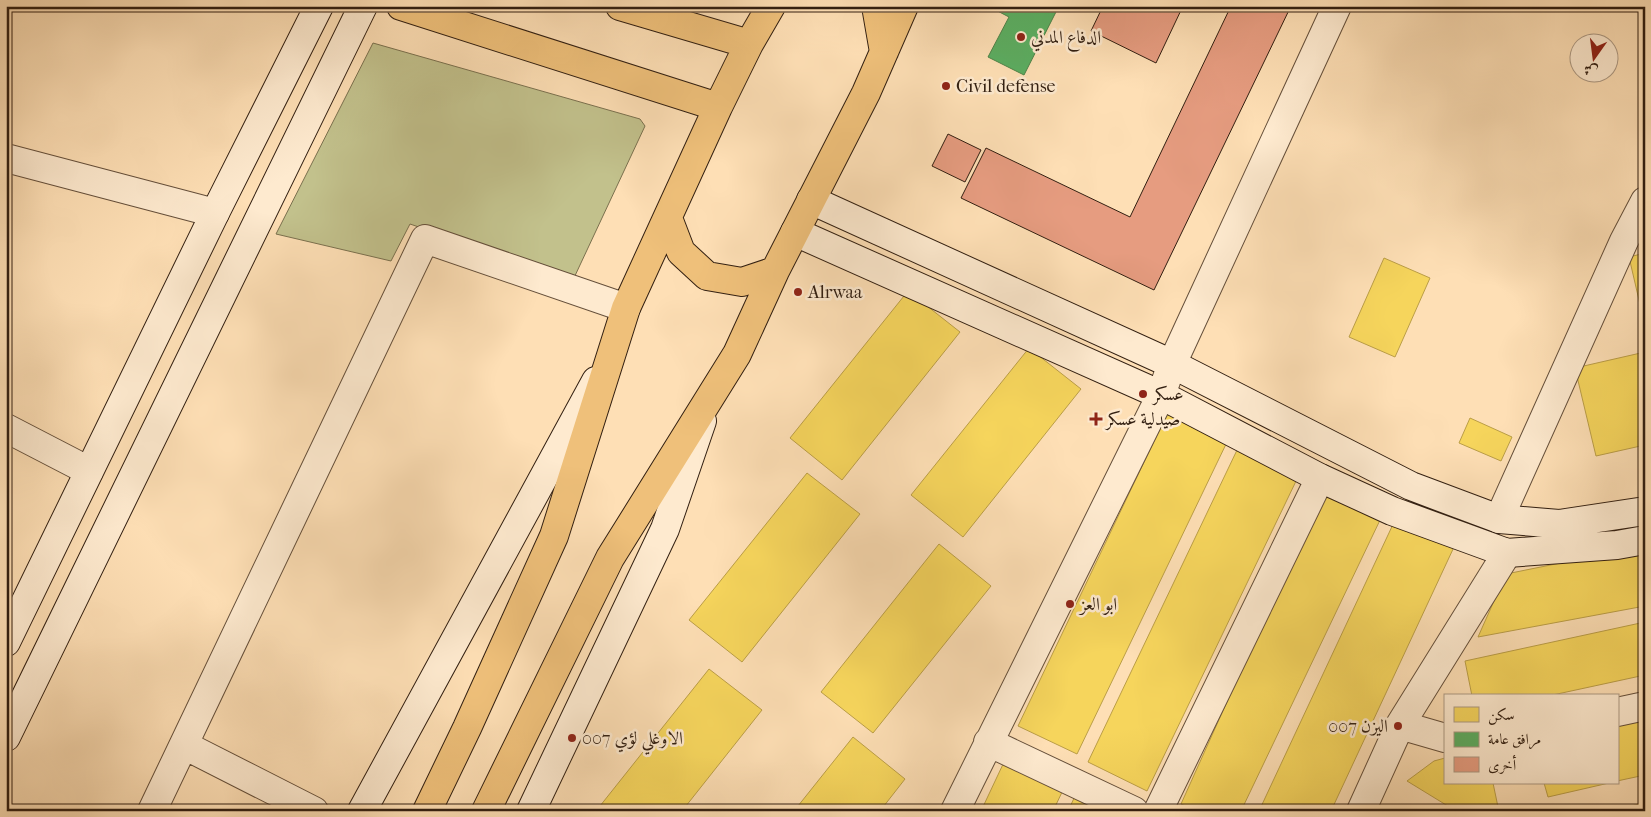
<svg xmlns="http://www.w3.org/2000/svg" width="1651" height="817" font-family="'IM FELL French Canon',Amiri,serif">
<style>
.green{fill:#c2c18c;stroke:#7a704e}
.homes{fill:#f6d55c;stroke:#bb9e46}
.public{fill:#5aae61;stroke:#4e8349}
.building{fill:#e69c80;stroke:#321f11}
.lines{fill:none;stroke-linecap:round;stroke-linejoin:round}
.street-casing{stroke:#654f3a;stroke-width:30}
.secondary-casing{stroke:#321f11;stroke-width:30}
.primary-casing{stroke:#321f11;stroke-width:30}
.street{stroke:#feeacf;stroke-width:28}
.secondary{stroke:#feeacf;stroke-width:28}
.primary{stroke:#efc07a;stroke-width:28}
.poi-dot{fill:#8f2418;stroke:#feeacf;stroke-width:2}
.labels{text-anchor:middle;stroke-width:5;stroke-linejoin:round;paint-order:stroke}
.poi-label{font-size:18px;fill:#321f11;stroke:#feeacf;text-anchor:start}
</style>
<rect width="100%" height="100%" fill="#fedfb5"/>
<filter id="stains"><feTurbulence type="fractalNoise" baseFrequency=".004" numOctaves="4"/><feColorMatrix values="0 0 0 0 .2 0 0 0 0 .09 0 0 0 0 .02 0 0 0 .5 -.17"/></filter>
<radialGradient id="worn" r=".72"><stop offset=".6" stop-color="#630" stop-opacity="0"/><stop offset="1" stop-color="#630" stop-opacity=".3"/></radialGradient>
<path class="green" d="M 373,43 L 640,119 L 645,126 L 573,280 L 410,224 L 391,261 L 276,234 Z"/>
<path class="homes" d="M 1645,253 L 1645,326 L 1629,257 Z
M 1384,258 L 1430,278 L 1395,357 L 1349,337 Z
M 908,291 L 960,332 L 842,480 L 790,438 Z
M 1029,348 L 1081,389 L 963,537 L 911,495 Z
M 1645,352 L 1645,445 L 1596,456 L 1575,368 Z
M 1168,412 L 1228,440 L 1077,754 L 1018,726 Z
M 1470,418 L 1512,437 L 1501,461 L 1459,443 Z
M 1238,448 L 1298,477 L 1147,791 L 1088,762 Z
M 807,473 L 860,514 L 742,662 L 689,620 Z
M 1322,491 L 1381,518 L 1241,811 L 1196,811 L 1181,804 Z
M 1395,520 L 1454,547 L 1331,811 L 1259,811 Z
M 939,544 L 991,586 L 873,733 L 821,692 Z
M 1645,546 L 1645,606 L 1478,637 L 1506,574 Z
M 1645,622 L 1645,675 L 1548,696 L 1472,696 L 1465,661 Z
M 709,669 L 762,710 L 682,811 L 596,811 Z
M 1645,717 L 1645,775 L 1617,781 L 1617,723 Z
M 853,737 L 905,779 L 880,811 L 794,811 Z
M 1445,758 L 1445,783 L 1493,783 L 1498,807 L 1456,811 L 1407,781 L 1434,761 Z
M 1005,760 L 1064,788 L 1053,811 L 981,811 Z
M 1544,783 L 1609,783 L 1548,797 Z
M 1076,794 L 1111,811 L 1068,811 Z
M 1645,803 L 1645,811 L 1606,811 Z"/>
<path class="public" d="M 988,6 L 1059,6 L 1024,75 L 988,57 L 1009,17 Z"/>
<path class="building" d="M 1103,6 L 1183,6 L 1156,63 L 1091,31 Z
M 1231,6 L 1291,6 L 1154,290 L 961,198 L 986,148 L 1130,217 Z
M 948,134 L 981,150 L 965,182 L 932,166 Z"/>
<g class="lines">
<g class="street-casing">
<path id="street" d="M 6,158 L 215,213
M 6,428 L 89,471
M 1499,519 L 1624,241 L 1645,201
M 1617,712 L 1645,706
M 1400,725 L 1445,738
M 988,742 L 1134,811
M 184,745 L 314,811
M 152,811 L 425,239 L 626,308
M 955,811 L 1161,395 L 1172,364 L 1337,6
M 1158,811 L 1320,478
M 1361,811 L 1400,725 L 1507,553"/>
</g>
<g class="secondary-casing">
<path id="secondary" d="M 811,200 L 1172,364 L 1411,486 L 1499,519 L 1559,524 L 1645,511
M 795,232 L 1161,395 L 1320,478 L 1392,511 L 1507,553 L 1617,545 L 1645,540
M 6,642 L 215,213 L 319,6
M 6,737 L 363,6
M 362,811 L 596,381
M 531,811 L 665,529 L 702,421"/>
</g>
<g class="primary-casing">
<path id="primary" d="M 401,6 L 718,107
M 620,6 L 749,44
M 876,6 L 884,52
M 668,218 L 681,252 L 707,276 L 742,282 L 775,271
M 427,811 L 467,728 L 554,536 L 626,308 L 718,107 L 749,44 L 771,6
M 486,811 L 610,558 L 737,354 L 775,271 L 866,93 L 904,6"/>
</g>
<use href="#street" class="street"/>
<use href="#secondary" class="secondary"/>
<use href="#primary" class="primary"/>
</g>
<g class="poi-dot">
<circle cx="1021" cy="37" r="5"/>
<circle cx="946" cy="86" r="5"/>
<circle cx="798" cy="292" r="5"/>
<circle cx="1143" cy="394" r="5"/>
<path d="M1093.5 411.5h5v5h5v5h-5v5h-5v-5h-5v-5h5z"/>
<circle cx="1070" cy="604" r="5"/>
<circle cx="1398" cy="726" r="5"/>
<circle cx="572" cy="738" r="5"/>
</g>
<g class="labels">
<g class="poi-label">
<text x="1031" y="43">الدفاع المدني</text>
<text x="956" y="92">Civil defense</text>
<text x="808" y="298">Alrwaa</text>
<text x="1153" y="400">عسكر</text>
<text x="1106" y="425">صيدلية عسكر</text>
<text x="1080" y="610">ابو العز</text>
<text x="1388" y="732" text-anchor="end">اليزن 007</text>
<text x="582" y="744">الاوغلي لؤي 007</text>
</g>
</g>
<rect width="1651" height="817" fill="none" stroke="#fedfb5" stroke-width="25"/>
<rect x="8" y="8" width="1636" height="802" fill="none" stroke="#321f11" stroke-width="2.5"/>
<rect x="12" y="12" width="1626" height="792" fill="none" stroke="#321f11"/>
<rect x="1444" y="694" width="175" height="90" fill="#feeacf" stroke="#ac9983"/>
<rect x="1454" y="707" width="25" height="15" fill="#f6d55c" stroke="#ac9983"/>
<text x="1488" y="720" font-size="15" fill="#321f11">سكن</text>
<rect x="1454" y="732" width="25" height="15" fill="#5aae61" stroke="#ac9983"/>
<text x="1488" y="744" font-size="15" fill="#321f11">مرافق عامة</text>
<rect x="1454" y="757" width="25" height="15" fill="#e69c80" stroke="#ac9983"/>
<text x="1488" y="770" font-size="15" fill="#321f11">أخرى</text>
<g transform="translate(1594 58) rotate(194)"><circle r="24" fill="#feeacf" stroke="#ac9983"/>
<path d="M0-4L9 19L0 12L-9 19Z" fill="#8f2418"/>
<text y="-8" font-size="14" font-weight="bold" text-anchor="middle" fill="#321f11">ش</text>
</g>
<rect width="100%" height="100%" filter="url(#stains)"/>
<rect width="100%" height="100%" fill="url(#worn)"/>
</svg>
